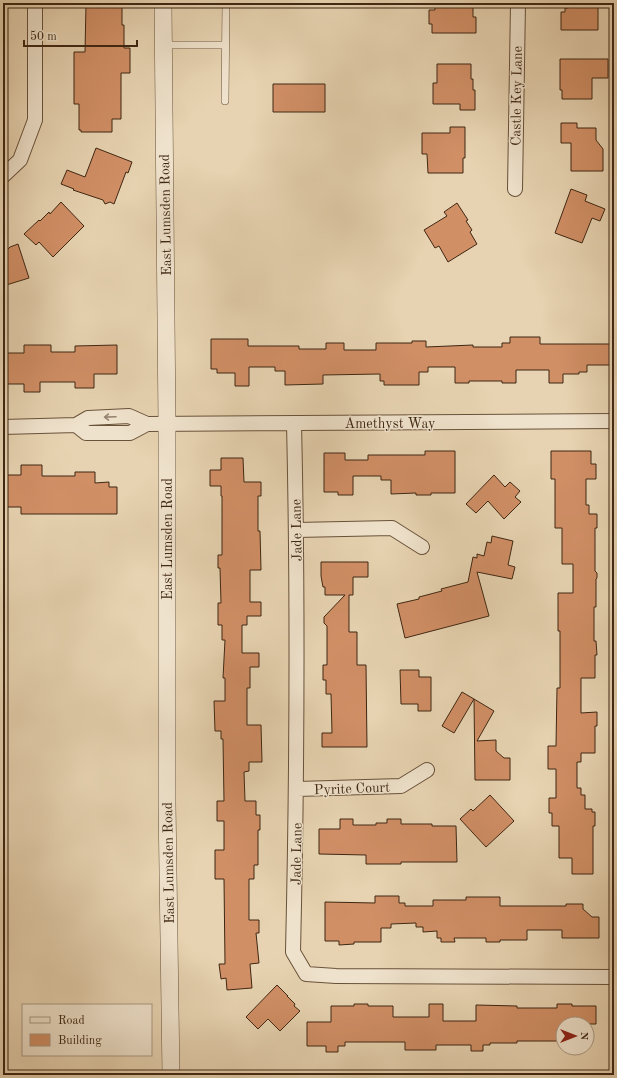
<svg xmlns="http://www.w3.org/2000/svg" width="617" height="1078" font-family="'Old Standard TT',serif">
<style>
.building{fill:#d18f66;stroke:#3f2713}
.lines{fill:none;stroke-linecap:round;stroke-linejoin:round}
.service-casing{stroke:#69523a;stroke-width:8}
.minor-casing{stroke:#69523a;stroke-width:16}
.tertiary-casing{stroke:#69523a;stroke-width:18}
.service{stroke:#efe2cc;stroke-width:7}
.minor{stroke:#efe2cc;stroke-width:14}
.tertiary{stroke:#efe2cc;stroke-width:17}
.oneway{stroke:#978470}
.labels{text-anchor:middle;stroke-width:3;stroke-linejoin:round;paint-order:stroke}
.street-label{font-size:14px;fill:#3f2713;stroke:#efe2cc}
</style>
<rect width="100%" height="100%" fill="#e7d3b1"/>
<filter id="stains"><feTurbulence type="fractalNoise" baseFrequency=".005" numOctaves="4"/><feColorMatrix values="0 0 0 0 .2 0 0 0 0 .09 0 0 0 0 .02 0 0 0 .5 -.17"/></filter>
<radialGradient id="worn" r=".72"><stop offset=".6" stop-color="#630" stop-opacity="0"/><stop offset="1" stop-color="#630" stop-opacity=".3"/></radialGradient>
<path class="building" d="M 90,3 L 122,3 L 122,25 L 124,25 L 124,48 L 130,48 L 130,73 L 121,73 L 121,119 L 112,119 L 112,132 L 81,132 L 81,130 L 79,130 L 79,104 L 74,104 L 74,52 L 85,52 L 86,4 L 90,4 Z
M 435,3 L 471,3 L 471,6 L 473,6 L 473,17 L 476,17 L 476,33 L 432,33 L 432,24 L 429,24 L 429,10 L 435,10 Z
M 568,3 L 598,3 L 598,30 L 561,30 L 561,12 L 565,12 L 565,8 L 568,8 Z
M 560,59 L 608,59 L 608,78 L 592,78 L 592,99 L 562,99 L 562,90 L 560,90 Z
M 437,64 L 471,64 L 471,79 L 473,79 L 473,90 L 475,90 L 475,110 L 460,110 L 460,104 L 433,104 L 433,83 L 437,83 Z
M 273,84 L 325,84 L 325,112 L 273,112 Z
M 561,123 L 577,123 L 577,128 L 596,128 L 596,140 L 603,149 L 603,171 L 571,171 L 571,143 L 561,143 Z
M 450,127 L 465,127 L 465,158 L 463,158 L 463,173 L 428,173 L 427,154 L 422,154 L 422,133 L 450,133 Z
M 96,148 L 132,162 L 128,173 L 126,172 L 114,204 L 110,202 L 105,204 L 103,200 L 73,190 L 74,189 L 61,184 L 67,170 L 85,177 Z
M 571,189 L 587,195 L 585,201 L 605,209 L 600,221 L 592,218 L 582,243 L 555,233 Z
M 61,202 L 84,226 L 53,257 L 39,242 L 36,245 L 24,234 L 39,220 L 40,221 L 49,212 L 50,214 Z
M 457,203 L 468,220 L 466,221 L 472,230 L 470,232 L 477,244 L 448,262 L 439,246 L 435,248 L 424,230 L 447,216 L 444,212 Z
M 18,244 L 29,278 L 3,286 L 3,254 L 10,247 Z
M 510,337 L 540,337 L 540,344 L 614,344 L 614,365 L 587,365 L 587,372 L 579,372 L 579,374 L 563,374 L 563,383 L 549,383 L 549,370 L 516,370 L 516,383 L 502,383 L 502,381 L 469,381 L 469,383 L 455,383 L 455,367 L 428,367 L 428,372 L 419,372 L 419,385 L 384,385 L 384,381 L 380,381 L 380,374 L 323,375 L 323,384 L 285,385 L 285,371 L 275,371 L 275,367 L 249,367 L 249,386 L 235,386 L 235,373 L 217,373 L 217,369 L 211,369 L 211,339 L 248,339 L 248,346 L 299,346 L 299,349 L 326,349 L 326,343 L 344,343 L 344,350 L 376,350 L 376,343 L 412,343 L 412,341 L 426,341 L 426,347 L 473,345 L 473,347 L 502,347 L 502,343 L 510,343 Z
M 24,345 L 51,345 L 51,352 L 75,352 L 75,346 L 117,345 L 117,374 L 94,374 L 94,388 L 75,388 L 75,382 L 40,382 L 40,392 L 24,392 L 24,384 L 3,384 L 3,353 L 24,353 Z
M 425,451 L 455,451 L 455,493 L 431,493 L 431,495 L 416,495 L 416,493 L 391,494 L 391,480 L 381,480 L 381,476 L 353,476 L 353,495 L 338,495 L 338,492 L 324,492 L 324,453 L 345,453 L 345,460 L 368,460 L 368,455 L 425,455 Z
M 551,451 L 591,451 L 591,464 L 596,464 L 596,479 L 586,479 L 586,505 L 589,505 L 589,514 L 597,514 L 597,528 L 595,528 L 595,571 L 597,573 L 597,578 L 596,579 L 596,607 L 594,607 L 594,641 L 596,641 L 597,655 L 595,655 L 595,678 L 581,678 L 581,713 L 597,712 L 597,726 L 595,726 L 595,753 L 581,753 L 581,762 L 577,762 L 577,788 L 581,788 L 581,795 L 585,795 L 585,809 L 592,809 L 592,812 L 595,812 L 595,826 L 593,826 L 593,874 L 572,874 L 572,858 L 559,858 L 559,826 L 552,826 L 552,813 L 549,813 L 549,798 L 556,798 L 556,769 L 548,769 L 548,746 L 556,746 L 557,688 L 560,688 L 560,631 L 558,631 L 558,593 L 573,593 L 573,564 L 562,564 L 562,528 L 555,528 L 555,479 L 551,479 Z
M 221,458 L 243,458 L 244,482 L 261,482 L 261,496 L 258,496 L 258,531 L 260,531 L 261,570 L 250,570 L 250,602 L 261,602 L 261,616 L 247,616 L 247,625 L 242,625 L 242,653 L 259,653 L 259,667 L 250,667 L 250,688 L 247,688 L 247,725 L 261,725 L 262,762 L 249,762 L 249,771 L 244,772 L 245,801 L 256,801 L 256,815 L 260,815 L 260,830 L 258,830 L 258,865 L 254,865 L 254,879 L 249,879 L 249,920 L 259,920 L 259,933 L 256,933 L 259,963 L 250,964 L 252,988 L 227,990 L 226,978 L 221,979 L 219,964 L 225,964 L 224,879 L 215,879 L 215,850 L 224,850 L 224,821 L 217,821 L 217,801 L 224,801 L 223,739 L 221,739 L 221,731 L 215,731 L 214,701 L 225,701 L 225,678 L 223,678 L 225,640 L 222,640 L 222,625 L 218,625 L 218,603 L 221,603 L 220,568 L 218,568 L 218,555 L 222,555 L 222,496 L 221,496 L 221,486 L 210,486 L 210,470 L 221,470 Z
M 21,465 L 42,465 L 42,476 L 75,476 L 75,472 L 95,472 L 95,483 L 109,482 L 109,487 L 117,487 L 117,514 L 21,514 L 21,507 L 3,507 L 3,475 L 21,475 Z
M 494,475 L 505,487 L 510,482 L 520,491 L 515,497 L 521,502 L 504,519 L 488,501 L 476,513 L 466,504 Z
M 492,536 L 513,541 L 508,565 L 515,567 L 512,579 L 477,572 L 489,616 L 405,638 L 397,604 L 419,599 L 419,597 L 442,591 L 441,589 L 468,582 L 473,557 L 477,558 L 477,554 L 484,556 L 487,542 L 491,543 Z
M 321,562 L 368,562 L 368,577 L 353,577 L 353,595 L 349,595 L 349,632 L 357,632 L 357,665 L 366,665 L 367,747 L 322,747 L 322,733 L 332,733 L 331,694 L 326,694 L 326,680 L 323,680 L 323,665 L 327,665 L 327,626 L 324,623 L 324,617 L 345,595 L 325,595 L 325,587 L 323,587 L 321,576 Z
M 400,670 L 419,670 L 419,677 L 431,677 L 431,711 L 418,711 L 418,704 L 401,704 Z
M 462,692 L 474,699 L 454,733 L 442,726 Z
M 474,699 L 494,711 L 477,741 L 496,740 L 496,751 L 504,758 L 510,758 L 510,780 L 475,780 Z
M 490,795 L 514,821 L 486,847 L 460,819 L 471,809 L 473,811 Z
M 340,819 L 353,819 L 353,825 L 376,825 L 376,823 L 387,823 L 387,819 L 401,819 L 401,824 L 432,824 L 432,826 L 456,826 L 457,862 L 401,862 L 401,864 L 366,864 L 366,855 L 319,854 L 319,829 L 340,829 Z
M 375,896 L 399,896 L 399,903 L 405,903 L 405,906 L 433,906 L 433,900 L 466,900 L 466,897 L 500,897 L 500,906 L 566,906 L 566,904 L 583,904 L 583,909 L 592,917 L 599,917 L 599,938 L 562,938 L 562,930 L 527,930 L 527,940 L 500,940 L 500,942 L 486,942 L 486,938 L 454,938 L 455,942 L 441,942 L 441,938 L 437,938 L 437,931 L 423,932 L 423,927 L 416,927 L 416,923 L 391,924 L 391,928 L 381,928 L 381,942 L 354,942 L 354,944 L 339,945 L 339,941 L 325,941 L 325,902 L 375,903 Z
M 277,985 L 288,996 L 287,996 L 295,1004 L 294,1006 L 300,1011 L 280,1031 L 268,1019 L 258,1029 L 246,1017 Z
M 354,1004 L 368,1004 L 368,1006 L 393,1006 L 393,1017 L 429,1017 L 429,1004 L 443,1004 L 443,1021 L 476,1021 L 476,1005 L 517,1006 L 517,1008 L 557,1008 L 557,1004 L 572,1004 L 572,1006 L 596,1006 L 596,1024 L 563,1024 L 563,1041 L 517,1041 L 517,1043 L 490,1043 L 490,1045 L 483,1045 L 483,1051 L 471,1051 L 471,1045 L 436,1045 L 436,1050 L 405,1050 L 405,1042 L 345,1042 L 345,1046 L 338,1046 L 338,1052 L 326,1052 L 326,1046 L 307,1046 L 307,1022 L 331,1022 L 331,1006 L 354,1006 Z"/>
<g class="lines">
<g class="service-casing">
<path id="service" d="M 163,45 L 226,45
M 225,101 L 226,3"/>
</g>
<g class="minor-casing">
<path id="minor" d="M 3,176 L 20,160 L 35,120 L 35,3
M 515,189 L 518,3
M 294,423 C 298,599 297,776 293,952 L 306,974 L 336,976 L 614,977
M 147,424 L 130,433 L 86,433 L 76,425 L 88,418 L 129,416 L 147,424 L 614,421
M 3,427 L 76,425
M 296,530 L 392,528 L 422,547
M 297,789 L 401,786 L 427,770"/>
</g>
<g class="tertiary-casing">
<path id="tertiary" d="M 163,3 L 167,424 L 167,804 L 171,1075"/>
</g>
<use href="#service" class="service"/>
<use href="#minor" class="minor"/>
<use href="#tertiary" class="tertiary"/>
</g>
<defs><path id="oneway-shaft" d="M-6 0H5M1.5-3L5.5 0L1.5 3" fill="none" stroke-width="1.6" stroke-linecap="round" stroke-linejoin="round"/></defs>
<use class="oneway" href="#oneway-shaft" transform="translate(110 417) rotate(178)"/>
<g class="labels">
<g class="street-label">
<text transform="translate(516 96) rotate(-89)" y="5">Castle Key Lane</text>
<text transform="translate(165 215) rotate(-91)" y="5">East Lumsden Road</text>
<text x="390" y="428">Amethyst Way</text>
<text transform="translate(296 530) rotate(-91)" y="5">Jade Lane</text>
<text transform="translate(167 539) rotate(-90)" y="5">East Lumsden Road</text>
<text transform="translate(352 788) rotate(-2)" y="5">Pyrite Court</text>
<text transform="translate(296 854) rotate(-89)" y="5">Jade Lane</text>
<text transform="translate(168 863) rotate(-91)" y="5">East Lumsden Road</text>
</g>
</g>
<rect width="617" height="1078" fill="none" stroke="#e7d3b1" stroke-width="16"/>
<rect x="4" y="4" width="609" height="1070" fill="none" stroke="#3f2713" stroke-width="2"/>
<rect x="8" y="8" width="601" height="1062" fill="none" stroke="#3f2713"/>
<rect x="22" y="1004" width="130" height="52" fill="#efe2cc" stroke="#a99782"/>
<rect x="30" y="1017" width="20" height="6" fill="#efe2cc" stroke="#a99782"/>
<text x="58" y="1024" font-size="12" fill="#3f2713">Road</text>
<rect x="30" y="1034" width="20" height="12" fill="#d18f66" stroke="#a99782"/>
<text x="58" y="1044" font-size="12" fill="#3f2713">Building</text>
<g transform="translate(575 1036) rotate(90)"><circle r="19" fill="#efe2cc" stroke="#a99782"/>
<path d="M0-3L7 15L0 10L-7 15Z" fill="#8f2418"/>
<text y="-6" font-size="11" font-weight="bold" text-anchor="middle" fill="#3f2713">N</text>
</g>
<path d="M24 40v6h113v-6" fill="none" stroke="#3f2713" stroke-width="2"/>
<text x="30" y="40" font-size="12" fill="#3f2713" stroke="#efe2cc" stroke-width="3" paint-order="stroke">50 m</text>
<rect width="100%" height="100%" filter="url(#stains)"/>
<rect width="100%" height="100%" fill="url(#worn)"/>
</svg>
